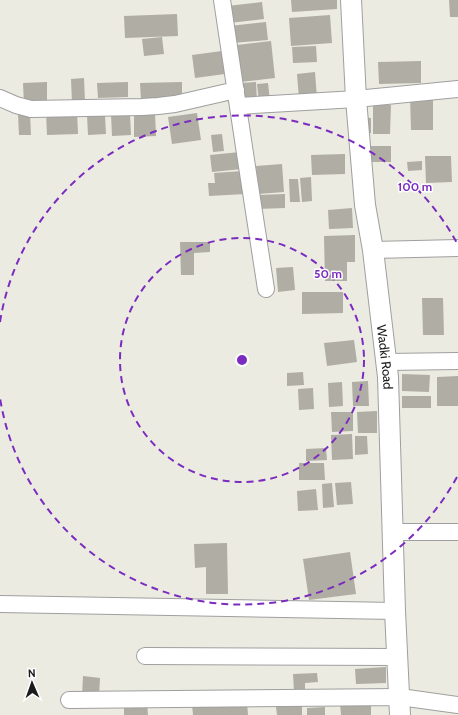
<svg xmlns="http://www.w3.org/2000/svg" width="458" height="715" font-family="Cabin,sans-serif">
<style>
.building{fill:#b0ada4}
.lines{fill:none;stroke-linecap:round;stroke-linejoin:round}
.minor-casing{stroke:#9f9f9f;stroke-width:18}
.tertiary-casing{stroke:#9f9f9f;stroke-width:22}
.minor{stroke:#fff;stroke-width:16}
.tertiary{stroke:#fff;stroke-width:20}
.ring{fill:none;stroke:#7b2cbf;stroke-width:2;stroke-dasharray:7 5}
.labels{text-anchor:middle;stroke-width:3;stroke-linejoin:round;paint-order:stroke}
.street-label{font-size:13px;fill:#1b1b1b;stroke:#fff}
.centre{fill:#7b2cbf;stroke:#fff;stroke-width:2}
.ring-label{font-size:12px;text-anchor:middle;font-weight:bold;fill:#7b2cbf;stroke:#fff;stroke-width:3;stroke-linejoin:round;paint-order:stroke}
</style>
<rect width="100%" height="100%" fill="#ebebe1"/>
<path class="building" d="M 291,0 L 337,0 L 337,9 L 292,12 Z
M 449,0 L 458,0 L 458,17 L 450,17 Z
M 262,2 L 264,19 L 229,23 L 227,6 Z
M 177,14 L 178,36 L 125,38 L 124,16 Z
M 330,15 L 332,43 L 291,46 L 289,18 Z
M 266,22 L 268,40 L 232,43 L 230,26 Z
M 162,37 L 164,54 L 144,56 L 142,39 Z
M 271,41 L 275,78 L 240,82 L 237,45 Z
M 316,46 L 317,62 L 293,63 L 292,47 Z
M 222,51 L 225,74 L 195,78 L 192,55 Z
M 421,61 L 421,83 L 379,84 L 378,62 Z
M 315,72 L 317,98 L 299,99 L 297,74 Z
M 84,78 L 85,102 L 72,103 L 71,79 Z
M 47,82 L 47,104 L 24,105 L 23,83 Z
M 128,82 L 128,97 L 98,98 L 97,83 Z
M 182,82 L 182,98 L 141,100 L 140,83 Z
M 256,82 L 257,101 L 242,102 L 241,83 Z
M 268,83 L 270,101 L 259,102 L 257,84 Z
M 433,95 L 433,130 L 411,130 L 410,96 Z
M 373,105 L 391,105 L 390,134 L 373,134 Z
M 77,111 L 78,134 L 47,135 L 46,112 Z
M 155,112 L 156,136 L 134,137 L 134,113 Z
M 197,113 L 201,140 L 172,144 L 168,117 Z
M 18,114 L 30,114 L 31,135 L 19,135 Z
M 130,114 L 131,135 L 112,136 L 111,115 Z
M 87,115 L 105,115 L 106,134 L 88,135 Z
M 363,117 L 371,118 L 371,133 L 363,133 Z
M 222,134 L 224,151 L 213,152 L 211,135 Z
M 366,146 L 391,146 L 391,162 L 366,162 Z
M 240,152 L 242,169 L 212,172 L 210,155 Z
M 345,154 L 345,174 L 312,175 L 311,155 Z
M 425,156 L 451,156 L 452,182 L 426,183 Z
M 422,161 L 422,170 L 408,171 L 407,162 Z
M 282,164 L 284,192 L 258,194 L 256,166 Z
M 243,171 L 245,194 L 209,196 L 208,183 L 215,183 L 214,173 Z
M 311,177 L 312,201 L 302,202 L 300,178 Z
M 289,179 L 298,179 L 300,202 L 290,202 Z
M 285,194 L 285,208 L 258,209 L 258,195 Z
M 352,208 L 353,228 L 329,229 L 328,210 Z
M 355,235 L 355,262 L 347,262 L 347,281 L 325,281 L 324,236 Z
M 180,242 L 210,242 L 210,252 L 194,253 L 194,275 L 181,275 Z
M 293,267 L 295,290 L 278,292 L 276,268 Z
M 302,292 L 343,292 L 343,313 L 302,314 Z
M 422,298 L 443,298 L 444,335 L 423,335 Z
M 354,340 L 357,362 L 327,366 L 324,343 Z
M 303,372 L 304,385 L 287,386 L 287,373 Z
M 402,374 L 430,375 L 429,392 L 402,391 Z
M 458,376 L 458,406 L 437,406 L 437,377 Z
M 368,381 L 369,406 L 353,406 L 352,382 Z
M 342,382 L 343,406 L 329,407 L 328,383 Z
M 313,388 L 314,409 L 299,410 L 298,389 Z
M 402,396 L 431,396 L 431,408 L 402,408 Z
M 377,411 L 377,433 L 358,433 L 357,412 Z
M 331,412 L 353,412 L 353,431 L 332,432 Z
M 352,434 L 353,459 L 332,460 L 331,435 Z
M 355,436 L 367,436 L 368,454 L 355,455 Z
M 326,448 L 327,460 L 306,461 L 306,449 Z
M 299,463 L 324,463 L 325,480 L 299,480 Z
M 351,482 L 353,504 L 337,505 L 335,483 Z
M 332,483 L 334,507 L 323,508 L 322,484 Z
M 316,489 L 318,510 L 298,511 L 297,491 Z
M 227,543 L 228,594 L 206,594 L 206,567 L 195,568 L 194,544 Z
M 350,552 L 356,594 L 309,600 L 303,559 Z
M 386,667 L 386,683 L 356,684 L 355,669 Z
M 317,673 L 318,682 L 305,683 L 305,692 L 294,692 L 293,674 Z
M 83,676 L 100,678 L 99,697 L 82,696 Z
M 247,702 L 248,715 L 193,715 L 192,705 Z
M 371,702 L 371,715 L 341,715 L 340,703 Z
M 147,703 L 148,715 L 124,715 L 124,704 Z
M 302,706 L 302,715 L 277,715 L 276,707 Z
M 325,707 L 325,715 L 307,715 L 307,708 Z"/>
<g class="lines">
<g class="minor-casing">
<path id="minor" d="M 222,0 C 236,96 251,193 266,289
M 0,98 L 16,105 L 31,109 L 142,107 L 158,106 L 175,104 L 236,90
M 238,106 L 356,99 L 458,89
M 373,250 L 458,248
M 386,362 L 458,361
M 393,532 L 458,532
M 0,604 L 395,611
M 145,656 L 398,657
M 69,700 L 400,697 L 458,705"/>
</g>
<g class="tertiary-casing">
<g id="tertiary">
<path id="s1" d="M 351,0 L 356,99 L 365,205 L 373,250 L 388,377 L 395,611 L 400,715"/>
</g>
</g>
<use href="#minor" class="minor"/>
<use href="#tertiary" class="tertiary"/>
</g>
<g class="ring">
<circle cx="242" cy="360" r="122"/>
<path d="M457 477A245 245 0 0 1 0 398M0 322A245 245 0 0 1 457 243"/>
</g>
<g class="labels">
<g class="street-label">
<text dy="5" stroke="none"><textPath href="#s1" startOffset="359">Wadki Road</textPath></text>
</g>
</g>
<circle cx="242" cy="360" r="6" class="centre"/>
<g class="ring-label">
<text x="415" y="191">100 m</text>
<text x="328" y="278">50 m</text>
</g>
<g transform="translate(32 683) rotate(358)" stroke="#ffffff" stroke-width="3" paint-order="stroke">
<path d="M0-3L7 15L0 10L-7 15Z" fill="#1b1b1b"/>
<text y="-6" font-size="11" font-weight="bold" text-anchor="middle" fill="#1b1b1b">N</text>
</g>
</svg>
